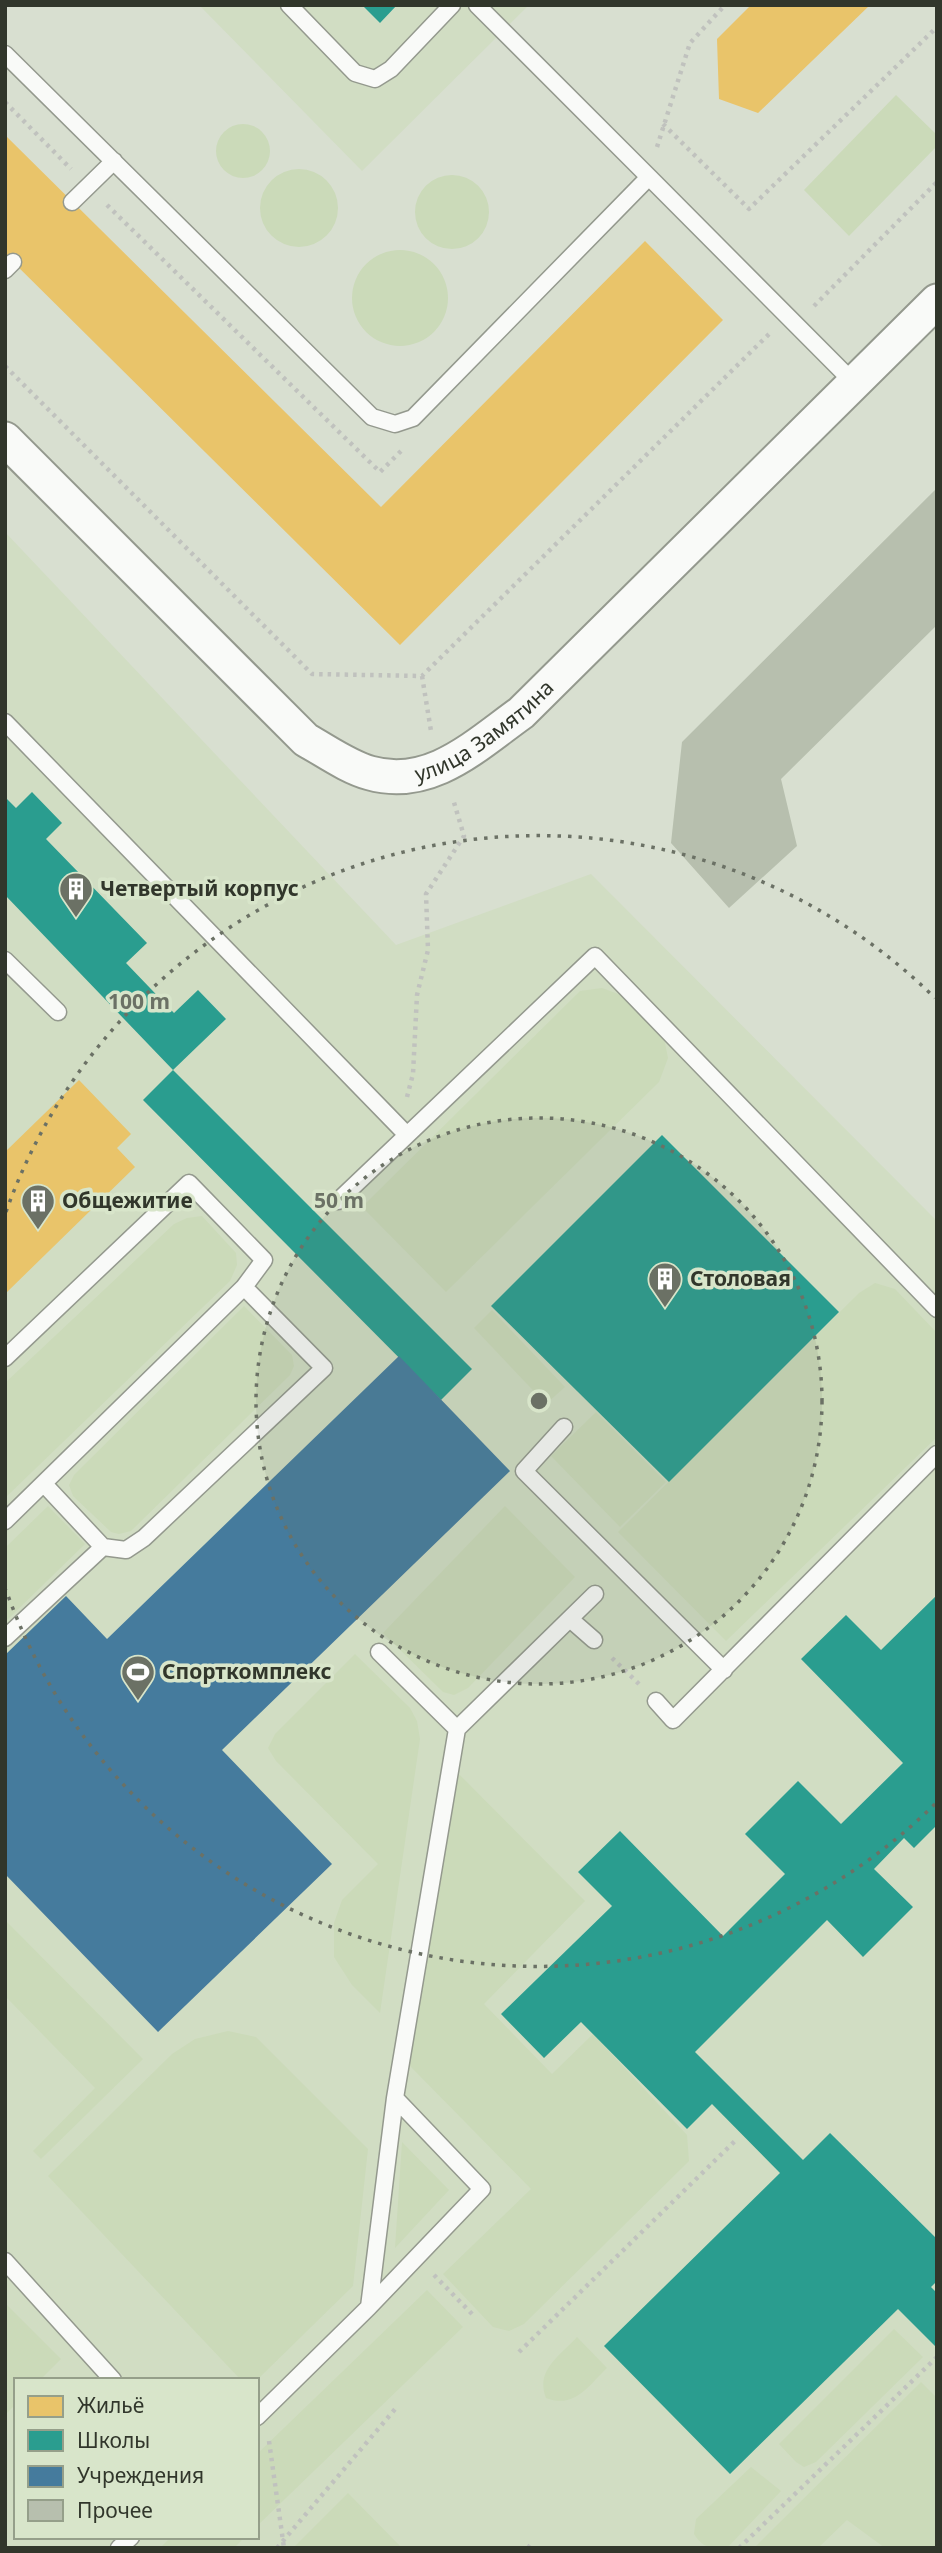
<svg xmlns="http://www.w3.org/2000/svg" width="942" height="2553" font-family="'Noto Sans',sans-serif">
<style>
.built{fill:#d1ddc3;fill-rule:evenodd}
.green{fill:#cbdab9}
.homes{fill:#e9c46a}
.schools{fill:#2a9d8f}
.public{fill:#457b9d}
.building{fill:#b7bfae}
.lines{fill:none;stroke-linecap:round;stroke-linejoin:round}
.lane-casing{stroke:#94998e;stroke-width:19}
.street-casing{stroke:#94998e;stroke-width:37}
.path{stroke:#c0c2be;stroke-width:4.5;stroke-dasharray:3.5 5;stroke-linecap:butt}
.lane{stroke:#f9faf8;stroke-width:16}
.street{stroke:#f9faf8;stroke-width:33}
.ring{fill:none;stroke:#6b7165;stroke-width:3.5;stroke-dasharray:3.5 7}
.labels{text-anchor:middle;stroke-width:7;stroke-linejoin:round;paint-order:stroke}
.street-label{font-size:21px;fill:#31362b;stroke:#d8e5ca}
.poi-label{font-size:21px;font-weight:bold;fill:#31362b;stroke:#d8e5ca;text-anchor:start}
.centre{fill:#6b7165;stroke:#d8e5ca;stroke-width:3.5}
.ring-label{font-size:21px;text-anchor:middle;font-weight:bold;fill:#6b7165;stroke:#d8e5ca;stroke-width:7;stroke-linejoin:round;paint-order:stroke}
</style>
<rect width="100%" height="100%" fill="#d8dfd0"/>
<path class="built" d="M 199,5 L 529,5 L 362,171 Z
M 5,532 L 396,945 L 591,874 L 937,1221 L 937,2548 L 5,2548 ZM 16,2380 L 257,2380 L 257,2537 L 16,2537 Z"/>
<path class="green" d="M 896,95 L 937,135 L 937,146 L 849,236 L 804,190 Z
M216 151a27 27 0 1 1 54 0a27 27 0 1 1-54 0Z
M260 208a39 39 0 1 1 78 0a39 39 0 1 1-78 0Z
M415 212a37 37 0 1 1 74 0a37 37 0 1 1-74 0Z
M352 298a48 48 0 1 1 96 0a48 48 0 1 1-96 0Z
M 602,988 L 621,995 L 664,1038 L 668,1058 L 659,1082 L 446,1292 L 362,1207 L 580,991 Z
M 202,1216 L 236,1253 L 237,1265 L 230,1281 L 5,1498 L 5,1383 L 174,1224 L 187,1218 Z
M 875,1283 L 895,1289 L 937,1333 L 937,1437 L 726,1641 L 618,1532 L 859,1293 Z
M 244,1306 L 292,1355 L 294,1366 L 290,1375 L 131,1531 L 119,1534 L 111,1532 L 73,1496 L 69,1485 L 74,1475 Z
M 492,1310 L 565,1387 L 546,1404 L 474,1328 Z
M 596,1412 L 666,1482 L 620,1527 L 551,1456 Z
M 48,1506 L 85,1544 L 5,1622 L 5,1548 Z
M 505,1506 L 575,1577 L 468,1688 L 454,1695 L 443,1692 L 383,1633 Z
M 355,1654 L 410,1708 L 417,1721 L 420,1739 L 380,2013 L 352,1985 L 334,1957 L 334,1923 L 342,1900 L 378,1864 L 276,1761 L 268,1748 L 275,1734 Z
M 453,1768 L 585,1901 L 484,2004 L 552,2074 L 593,2034 L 687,2135 L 689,2161 L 524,2324 L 509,2331 L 493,2327 L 443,2274 L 531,2189 L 409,2065 Z
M 5,1920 L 143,2059 L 41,2159 L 33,2151 L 95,2088 L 5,1996 Z
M 228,2031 L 256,2037 L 368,2149 L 353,2286 L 257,2380 L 241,2380 L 48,2176 L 172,2054 L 195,2039 Z
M 402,2142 L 449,2190 L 395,2248 Z
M 427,2290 L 463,2327 L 257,2526 L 257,2454 Z
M 5,2303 L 61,2359 L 40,2380 L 16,2380 L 16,2404 L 5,2415 Z
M 894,2329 L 923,2357 L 816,2462 L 804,2467 L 796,2462 L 779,2444 Z
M 577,2337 L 607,2368 C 588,2386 575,2409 546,2398 C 535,2370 560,2356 577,2337 Z
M 921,2382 L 937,2398 L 937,2548 L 885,2548 L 847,2520 L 818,2548 L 754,2548 Z
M 751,2467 L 781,2491 L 727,2548 C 710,2548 703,2548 694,2534 L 696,2519 Z
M 348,2493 L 402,2548 L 293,2548 Z
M 171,2537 L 245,2537 L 234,2548 L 160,2548 Z"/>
<path class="homes" d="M 751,5 L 870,5 L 758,113 L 719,99 L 717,39 Z
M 5,135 L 381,507 L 645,241 L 723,320 L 400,645 L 5,254 Z
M 79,1080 L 131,1134 L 117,1148 L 135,1167 L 5,1294 L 5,1152 Z"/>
<path class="schools" d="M 362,5 L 397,5 L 380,23 Z
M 32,792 L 62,823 L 46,839 L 147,943 L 126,963 L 174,1013 L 198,990 L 226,1019 L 173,1070 L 5,895 L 5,797 L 16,808 Z
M 173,1070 L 472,1369 L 441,1400 L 143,1100 Z
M 662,1135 L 839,1312 L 669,1482 L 491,1306 Z
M 937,1595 L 937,1825 L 914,1848 L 904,1838 L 874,1869 L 913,1907 L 863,1957 L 827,1920 L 695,2052 L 803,2160 L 830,2133 L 937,2239 L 937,2281 L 931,2287 L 937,2293 L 937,2348 L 898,2309 L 730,2474 L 604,2346 L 780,2173 L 712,2104 L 687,2129 L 581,2022 L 544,2058 L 501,2014 L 612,1906 L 578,1872 L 620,1831 L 723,1936 L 785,1874 L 745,1834 L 798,1781 L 841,1824 L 903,1763 L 801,1659 L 846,1615 L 881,1650 Z"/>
<path class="public" d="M 399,1356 L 510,1471 L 222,1750 L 332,1864 L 158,2032 L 5,1874 L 5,1655 L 66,1596 L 107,1639 Z"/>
<path class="building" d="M 937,488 L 937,625 L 781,779 L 797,846 L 729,908 L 671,843 L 682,742 Z"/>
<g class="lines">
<g class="lane-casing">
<path id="lane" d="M 289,5 L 355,73 L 375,79 L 391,69 L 452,5
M 477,5 L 649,177
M 5,54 L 372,417 L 395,424 L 413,418 L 649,177 L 855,384
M 72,202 L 114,161
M 5,270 L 13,262
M 5,722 L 407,1135
M 5,960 L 58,1012
M 338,1201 L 595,956 L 937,1309
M 5,1358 L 189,1183 L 264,1260 L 244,1287 L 5,1521
M 564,1427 L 524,1471 L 724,1670
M 44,1484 L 103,1547 L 126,1550 L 144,1538 L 324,1368 L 244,1287
M 570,1619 L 594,1640
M 5,1638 L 103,1547
M 379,1652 L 457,1729
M 656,1701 L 673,1720 L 937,1454
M 5,2261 L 113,2380
M 369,2307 L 395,2098 L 457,1729 L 595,1594
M 257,2417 L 369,2307 L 482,2189 L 395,2098
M 119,2548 L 131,2537"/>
</g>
<g class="street-casing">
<g id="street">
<path id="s1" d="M 5,439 L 306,740 C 326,751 348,767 370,773 C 430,790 475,746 521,713 L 937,301"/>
</g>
</g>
<path class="path" d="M 5,102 L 71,169
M 663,124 L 749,209 L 937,27
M 657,147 L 690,43 L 725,5
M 107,205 L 380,472 L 401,451
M 814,306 L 937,182
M 5,366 L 312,674 L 422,676 L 769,334
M 422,676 L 431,731
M 407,1097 L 413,1074 L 417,995 L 428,950 L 426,894 L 464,836 L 453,799
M 612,1658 L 639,1684
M 434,2275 L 473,2315
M 519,2352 L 736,2140
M 269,2441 L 284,2548
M 277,2548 L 396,2408
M 528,2548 L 531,2544
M 739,2548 L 937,2357"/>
<use href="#lane" class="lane"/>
<use href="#street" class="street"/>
</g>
<circle cx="539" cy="1401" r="283" fill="#6b7165" fill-opacity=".12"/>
<g class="ring">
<circle cx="539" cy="1401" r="283"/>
<path d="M935 1804A565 565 0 0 1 6 1590M6 1212A565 565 0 0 1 935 998"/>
</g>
<defs>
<g id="building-pin" transform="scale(1.75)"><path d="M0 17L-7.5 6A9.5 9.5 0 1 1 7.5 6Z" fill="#6b7165" stroke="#d8e5ca"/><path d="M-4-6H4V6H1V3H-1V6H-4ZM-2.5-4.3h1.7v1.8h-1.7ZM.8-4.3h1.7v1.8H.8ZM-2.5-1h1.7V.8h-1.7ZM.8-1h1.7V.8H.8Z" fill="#fff"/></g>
<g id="stadium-pin" transform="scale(1.75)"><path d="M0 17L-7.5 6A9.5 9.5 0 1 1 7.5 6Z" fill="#6b7165" stroke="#d8e5ca"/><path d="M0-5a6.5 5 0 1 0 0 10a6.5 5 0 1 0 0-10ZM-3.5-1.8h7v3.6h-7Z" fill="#fff"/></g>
</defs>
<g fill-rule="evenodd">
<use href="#building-pin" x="76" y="889"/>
<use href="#building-pin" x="38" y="1201"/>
<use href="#building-pin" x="665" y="1279"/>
<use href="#stadium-pin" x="138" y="1672"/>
</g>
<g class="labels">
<g class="street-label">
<text dy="7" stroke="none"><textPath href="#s1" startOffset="626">улица Замятина</textPath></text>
</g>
<g class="poi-label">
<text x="100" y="896">Четвертый корпус</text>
<text x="62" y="1208">Общежитие</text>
<text x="690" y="1286">Столовая</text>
<text x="162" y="1679">Спорткомплекс</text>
</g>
</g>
<circle cx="539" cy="1401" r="10" class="centre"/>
<g class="ring-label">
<text x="139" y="1009">100 m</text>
<text x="339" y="1208">50 m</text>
</g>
<rect width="942" height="2553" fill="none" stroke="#31362b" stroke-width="14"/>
<rect x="14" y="2378" width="245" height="161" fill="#d8e5ca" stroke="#959f8a" stroke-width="2"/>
<rect x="28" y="2396" width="35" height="21" fill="#e9c46a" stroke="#959f8a" stroke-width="2"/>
<text x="77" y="2413" font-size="21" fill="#31362b">Жильё</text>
<rect x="28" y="2430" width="35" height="21" fill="#2a9d8f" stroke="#959f8a" stroke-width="2"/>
<text x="77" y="2448" font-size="21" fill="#31362b">Школы</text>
<rect x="28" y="2466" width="35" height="21" fill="#457b9d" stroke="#959f8a" stroke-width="2"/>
<text x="77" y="2483" font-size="21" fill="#31362b">Учреждения</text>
<rect x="28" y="2500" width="35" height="21" fill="#b7bfae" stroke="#959f8a" stroke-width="2"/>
<text x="77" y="2518" font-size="21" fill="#31362b">Прочее</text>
</svg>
